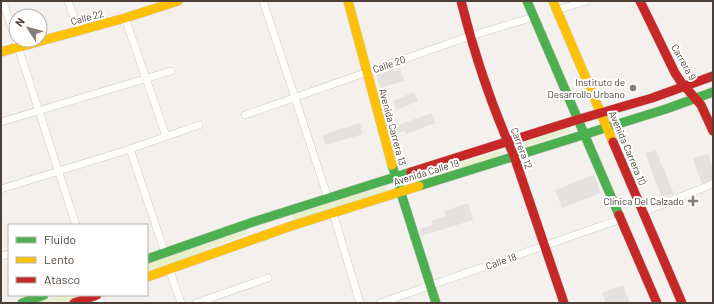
<svg xmlns="http://www.w3.org/2000/svg" width="714" height="304" font-family="Barlow,sans-serif">
<style>
.green{fill:#e7efcb}
.parking{fill:#e5e1de}
.lines{fill:none;stroke-linecap:round;stroke-linejoin:round}
.street-casing{stroke:#d0ccc9;stroke-width:8}
.fast-casing{stroke:#d5cdc5;stroke-width:10}
.slow-casing{stroke:#d5cdc5;stroke-width:10}
.jam-casing{stroke:#d5cdc5;stroke-width:10}
.street{stroke:#fdfdfc;stroke-width:7}
.fast{stroke:#4caf50;stroke-width:9}
.slow{stroke:#ffc107;stroke-width:9}
.jam{stroke:#c62828;stroke-width:9}
.poi-dot{fill:#867d77;stroke:#fff;stroke-width:1.5}
.labels{text-anchor:middle;stroke-width:4;stroke-linejoin:round;paint-order:stroke}
.street-label{font-size:10px;fill:#4b3f37;stroke:#fff}
.poi-label{font-size:10px;fill:#4b3f37;stroke:#fff;text-anchor:end}
</style>
<rect width="100%" height="100%" fill="#f3f0ed"/>
<path class="green" d="M 569,128 L 570,132 L 519,148 L 518,144 Z
M 500,151 L 501,155 L 412,184 L 411,178 Z
M 384,186 L 386,191 L 294,220 L 292,215 Z
M 246,230 L 247,234 L 209,248 L 190,258 L 147,273 L 147,264 Z
M 60,295 L 84,295 L 61,303 L 37,303 Z"/>
<path class="parking" d="M 400,68 L 404,81 L 380,88 L 376,75 Z
M 414,92 L 418,101 L 397,110 L 393,101 Z
M 431,113 L 435,123 L 406,134 L 404,131 L 392,134 L 391,128 Z
M 360,123 L 363,134 L 326,145 L 322,135 Z
M 656,151 L 674,194 L 662,198 L 645,153 Z
M 708,154 L 713,168 L 713,179 L 702,184 L 693,158 Z
M 594,175 L 601,193 L 562,208 L 555,190 Z
M 468,203 L 473,220 L 421,236 L 420,229 L 433,225 L 431,221 L 446,216 L 444,211 Z
M 623,285 L 630,303 L 606,303 L 602,293 Z"/>
<g class="lines">
<g class="street-casing">
<path id="street" d="M 3,1 L 76,225
M 68,1 L 79,31
M 263,1 L 328,198
M 557,10 L 586,1
M 125,18 L 166,136
M 245,115 L 470,36 L 534,17
M 1,122 L 171,71
M 130,149 L 165,253
M 1,189 L 130,149 L 199,125
M 643,212 L 713,184
M 333,213 L 360,303
M 1,256 L 9,254
M 169,269 L 181,303
M 98,295 L 101,303
M 196,303 L 268,278
M 380,303 L 621,219"/>
</g>
<g class="fast-casing">
<path id="fast" d="M 527,1 L 619,215
M 392,165 L 436,303
M 419,186 L 666,109 L 713,92
M 147,259 L 253,222 L 411,172
M 22,303 L 44,295"/>
</g>
<g class="slow-casing">
<path id="slow" d="M 348,1 L 392,165
M 553,1 L 613,142
M 1,52 L 125,18 L 178,1
M 147,277 L 291,226 L 419,186"/>
</g>
<g class="jam-casing">
<path id="jam" d="M 461,1 C 474,53 492,107 514,156 L 564,303
M 640,1 L 675,73 L 681,82 L 701,105 L 713,131
M 613,142 L 682,303
M 411,172 L 573,121 L 652,98 L 713,76
M 619,215 L 657,303
M 74,303 L 97,295"/>
</g>
<use href="#street" class="street"/>
<use href="#fast" class="fast"/>
<use href="#slow" class="slow"/>
<use href="#jam" class="jam"/>
</g>
<g class="poi-dot">
<circle cx="633" cy="88" r="4"/>
<path d="M691 195h4v4h4v4h-4v4h-4v-4h-4v-4h4z"/>
</g>
<g class="labels">
<g class="street-label">
<text transform="translate(87 17) rotate(-15)" y="4">Calle 22</text>
<text transform="translate(684 62) rotate(60)" y="4">Carrera 9</text>
<text transform="translate(389 64) rotate(-19)" y="4">Calle 20</text>
<text transform="translate(393 127) rotate(75)" y="4">Avenida Carrera 13</text>
<text transform="translate(522 148) rotate(69)" y="4">Carrera 12</text>
<text transform="translate(628 148) rotate(67)" y="4">Avenida Carrera 10</text>
<text transform="translate(426 172) rotate(-17)" y="4">Avenida Calle 19</text>
<text transform="translate(501 261) rotate(-19)" y="4">Calle 18</text>
</g>
<g class="poi-label">
<text x="625" y="86">Instituto de<tspan x="625" dy="12">Desarrollo Urbano</tspan></text>
<text x="684" y="205">Clínica Del Calzado</text>
</g>
</g>
<rect width="714" height="304" fill="none" stroke="#4b3f37" stroke-width="4"/>
<rect x="8" y="224" width="140" height="72" fill="#ffffff" stroke="#b7b2af"/>
<rect x="16" y="237" width="20" height="6" fill="#4caf50" stroke="#b7b2af"/>
<text x="44" y="244" font-size="12" fill="#4b3f37">Fluido</text>
<rect x="16" y="257" width="20" height="6" fill="#ffc107" stroke="#b7b2af"/>
<text x="44" y="264" font-size="12" fill="#4b3f37">Lento</text>
<rect x="16" y="277" width="20" height="6" fill="#c62828" stroke="#b7b2af"/>
<text x="44" y="284" font-size="12" fill="#4b3f37">Atasco</text>
<g transform="translate(28 28) rotate(306)"><circle r="19" fill="#ffffff" stroke="#b7b2af"/>
<path d="M0-3L7 15L0 10L-7 15Z" fill="#867d77"/>
<text y="-6" font-size="11" font-weight="bold" text-anchor="middle" fill="#4b3f37">N</text>
</g>
</svg>
